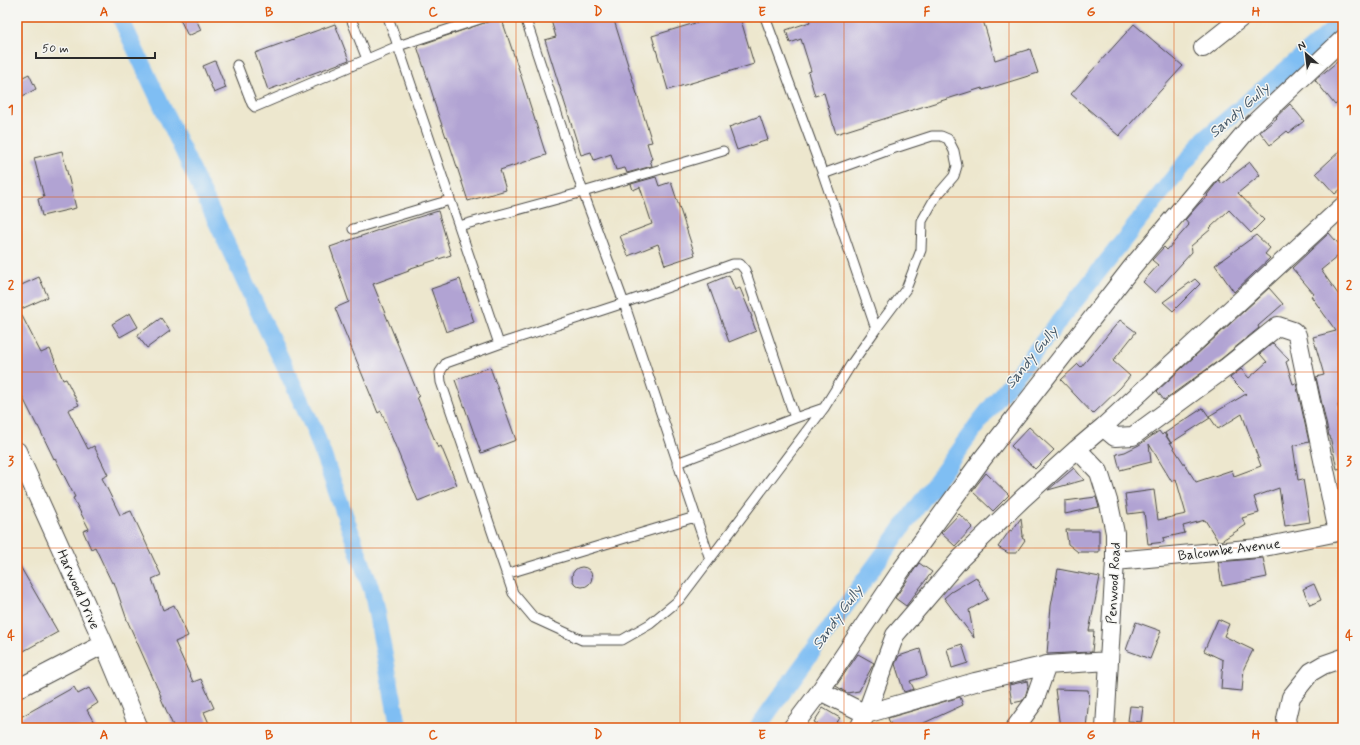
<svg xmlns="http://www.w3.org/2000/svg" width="1360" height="745" font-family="Mynerve,sans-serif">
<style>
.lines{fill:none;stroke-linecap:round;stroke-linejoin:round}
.canal{stroke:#7fbef3;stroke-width:17}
.building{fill:#b1a3d3}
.lane-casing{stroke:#484743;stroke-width:11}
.street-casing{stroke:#484743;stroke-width:20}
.lane{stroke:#fff;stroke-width:9}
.street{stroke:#fff;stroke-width:18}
.grid{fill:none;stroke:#df570e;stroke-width:1;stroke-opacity:0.55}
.labels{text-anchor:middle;stroke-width:3;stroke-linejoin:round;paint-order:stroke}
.street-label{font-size:14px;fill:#2b2b2b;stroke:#f6f6f2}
.water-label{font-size:15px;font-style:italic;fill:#445767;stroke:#f6f6f2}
.neatline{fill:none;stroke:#df570e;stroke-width:1.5}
.grid-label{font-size:13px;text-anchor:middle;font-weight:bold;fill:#df570e}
</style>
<rect width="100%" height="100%" fill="#f6f6f2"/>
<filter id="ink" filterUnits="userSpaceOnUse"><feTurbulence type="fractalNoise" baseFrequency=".025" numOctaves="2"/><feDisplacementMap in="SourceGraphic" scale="8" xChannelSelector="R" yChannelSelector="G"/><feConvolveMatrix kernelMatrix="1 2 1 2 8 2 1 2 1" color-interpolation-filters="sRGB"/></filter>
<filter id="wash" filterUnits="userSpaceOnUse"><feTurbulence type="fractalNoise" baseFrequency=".012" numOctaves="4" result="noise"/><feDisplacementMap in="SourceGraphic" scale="16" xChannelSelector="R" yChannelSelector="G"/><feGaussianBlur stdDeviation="0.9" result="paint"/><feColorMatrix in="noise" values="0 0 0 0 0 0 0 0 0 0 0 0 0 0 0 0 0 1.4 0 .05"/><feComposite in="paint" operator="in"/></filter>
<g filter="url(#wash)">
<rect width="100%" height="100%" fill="#ede7ce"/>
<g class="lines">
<path class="canal" d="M 120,17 L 314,429 L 372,591 L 399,728
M 757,728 L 979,422 L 1204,139 L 1343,21"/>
</g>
<g id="blocks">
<path class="building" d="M 179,17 L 195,17 L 201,30 L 188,36 Z
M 501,17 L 519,70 L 546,155 L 500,170 L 506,190 L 468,201 L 447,136 L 446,137 L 433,99 L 434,99 L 417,46 Z
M 550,17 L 613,17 L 652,142 L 647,143 L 652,159 L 650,160 L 652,166 L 627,173 L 625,168 L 616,170 L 611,154 L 594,160 L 591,152 L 581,155 L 545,40 L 556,37 Z
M 715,17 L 740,17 L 754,64 L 668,90 L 652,36 Z
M 808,17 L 982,17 L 995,60 L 1030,49 L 1038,73 L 983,90 L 982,88 L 836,134 L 824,93 L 815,96 L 808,72 L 811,71 L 801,39 L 790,43 L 786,30 L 810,22 Z
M 335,24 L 349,60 L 268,90 L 255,53 Z
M 1134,24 L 1183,66 L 1119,136 L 1071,94 Z
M 1343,57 L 1343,98 L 1335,105 L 1315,80 Z
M 215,61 L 226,88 L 214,93 L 203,66 Z
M 29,74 L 36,89 L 17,99 L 17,80 Z
M 1290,104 L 1304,121 L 1289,133 L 1287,131 L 1270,145 L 1260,132 L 1277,118 L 1276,117 Z
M 760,116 L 768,140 L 737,150 L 729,127 Z
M 1343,148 L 1343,187 L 1335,194 L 1316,173 Z
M 62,151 L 76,208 L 42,216 L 38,199 L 44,197 L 34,158 Z
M 1250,162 L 1260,175 L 1238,193 L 1264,220 L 1251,233 L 1229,210 L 1210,228 L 1211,229 L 1191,246 L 1192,252 L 1155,293 L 1143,282 L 1158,265 L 1152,260 L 1164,247 L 1167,250 L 1189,225 L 1185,220 L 1199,204 L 1208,196 L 1207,195 L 1217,182 L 1219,180 L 1222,184 Z
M 656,177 L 659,186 L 671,182 L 695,255 L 665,265 L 658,244 L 628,256 L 620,236 L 652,224 L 640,187 L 633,190 L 631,184 Z
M 438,211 L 451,255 L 408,269 L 409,271 L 373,284 L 419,396 L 417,397 L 438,448 L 441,446 L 457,485 L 418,501 L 381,411 L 378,413 L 335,308 L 349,302 L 330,247 L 390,226 Z
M 1329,233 L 1343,249 L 1343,252 L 1321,270 L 1343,301 L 1343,404 L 1338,405 L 1343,425 L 1343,468 L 1337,469 L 1330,436 L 1329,436 L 1316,377 L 1324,375 L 1313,337 L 1336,331 L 1311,296 L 1314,294 L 1292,268 Z
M 1256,235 L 1270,248 L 1265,254 L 1270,258 L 1234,292 L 1215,265 Z
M 729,275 L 735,290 L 740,288 L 752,317 L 751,317 L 756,331 L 729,342 L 708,284 Z
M 39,277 L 48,297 L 19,310 L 41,353 L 50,349 L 63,380 L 66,379 L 79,405 L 68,410 L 88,449 L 94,446 L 108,475 L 102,478 L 120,515 L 131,511 L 161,575 L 152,579 L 163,610 L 174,605 L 188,636 L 175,642 L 193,682 L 201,679 L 214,708 L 204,712 L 211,728 L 174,728 L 160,696 L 161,696 L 127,620 L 114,582 L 112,583 L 95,547 L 91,549 L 83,531 L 89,529 L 73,498 L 75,497 L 55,458 L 54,459 L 38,426 L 37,426 L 24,400 L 17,384 L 17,287 Z
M 460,279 L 474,322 L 446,332 L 431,289 Z
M 1195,279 L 1200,284 L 1173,311 L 1163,302 Z
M 1269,288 L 1283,304 L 1258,326 L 1259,328 L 1221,359 L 1164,400 L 1157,391 Z
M 130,313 L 138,327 L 120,337 L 112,324 Z
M 161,318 L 170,331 L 147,348 L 137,335 Z
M 1120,320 L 1136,332 L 1113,361 L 1130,376 L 1121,387 L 1093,414 L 1061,380 L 1078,364 L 1081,367 Z
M 1273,343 L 1289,360 L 1286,362 L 1293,384 L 1296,383 L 1309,442 L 1293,446 L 1298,480 L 1303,479 L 1310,522 L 1285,526 L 1279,488 L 1254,497 L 1259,513 L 1242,518 L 1246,525 L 1221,541 L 1218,541 L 1205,520 L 1183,526 L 1185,533 L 1163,538 L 1164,542 L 1148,544 L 1144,512 L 1128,514 L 1125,494 L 1154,490 L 1158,520 L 1186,514 L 1176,479 L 1172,482 L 1149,444 L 1151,462 L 1120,470 L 1116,454 L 1125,452 L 1139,445 L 1159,431 L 1162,435 L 1164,433 L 1196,482 L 1232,470 L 1234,476 L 1261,466 L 1242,414 L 1218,429 L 1209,416 L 1246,394 L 1230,378 L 1241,369 L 1249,378 L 1267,362 L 1260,354 Z
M 490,367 L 516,440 L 481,453 L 455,380 Z
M 1203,408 L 1210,418 L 1171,443 L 1165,433 Z
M 1029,427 L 1054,450 L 1035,469 L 1011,446 Z
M 1074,468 L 1084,480 L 1048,490 Z
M 986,473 L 1009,495 L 993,511 L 972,491 Z
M 1096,497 L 1099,507 L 1065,514 L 1065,501 Z
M 959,514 L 973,527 L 955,546 L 941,533 Z
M 1021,518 L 1023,536 L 1022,538 L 1025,540 L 1016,553 L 1008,553 L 998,547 L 1010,530 L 1012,531 Z
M 1066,530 L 1099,530 L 1099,552 L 1078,552 L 1068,544 Z
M 1263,558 L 1267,577 L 1222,586 L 1218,562 Z
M 17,561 L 58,632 L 22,652 L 17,643 Z
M 919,563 L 932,572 L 906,606 L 895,598 Z
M572 577a10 10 0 1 1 20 0a10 10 0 1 1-20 0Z
M 1058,569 L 1100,577 L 1089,631 L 1094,631 L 1092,652 L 1047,654 L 1051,606 Z
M 976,577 L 988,599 L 969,610 L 974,638 L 944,598 L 951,592 Z
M 1314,584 L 1321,600 L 1310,605 L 1303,589 Z
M 1218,619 L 1229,624 L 1224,636 L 1253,650 L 1244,668 L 1242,691 L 1221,689 L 1223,660 L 1204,651 Z
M 1136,622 L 1161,631 L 1150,659 L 1126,650 Z
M 962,644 L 968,663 L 952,668 L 947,649 Z
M 920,649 L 927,676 L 910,681 L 914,689 L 904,692 L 895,664 L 899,656 Z
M 858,654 L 874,663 L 859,691 L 847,693 L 836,686 Z
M 1027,681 L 1028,687 L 1025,697 L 1022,701 L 1012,703 L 1009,685 Z
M 74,687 L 78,694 L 89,688 L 98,703 L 87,710 L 97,728 L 17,728 L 17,719 Z
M 1055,689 L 1088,690 L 1089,698 L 1086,728 L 1060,728 Z
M 960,697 L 963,705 L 913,728 L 892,728 L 888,718 Z
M 1130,706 L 1143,707 L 1141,722 L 1128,721 Z
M 823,708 L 840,718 L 833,728 L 824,728 L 814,722 Z"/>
</g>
</g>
<g filter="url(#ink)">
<use href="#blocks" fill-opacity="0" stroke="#484743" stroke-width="1"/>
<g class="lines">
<g class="lane-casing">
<path id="lane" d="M 388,17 L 398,46 L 486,17
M 525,17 L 583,192 L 459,226 L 499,344 L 446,363 L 440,372 L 441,382 L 513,593 L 534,618 L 582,640 L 622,640 L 650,624 L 679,600 L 824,408 L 852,363 L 876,329 L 823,174 L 765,17
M 352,21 L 367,59
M 237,65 L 252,104 L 255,107 L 398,46 L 459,226
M 823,174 L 889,150 L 932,136 L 941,136 L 948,139 L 954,151 L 957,166 L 954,176 L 935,198 L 922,221 L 921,250 L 906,289 L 876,329
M 353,229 L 450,200
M 499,344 L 624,303 L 733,264 L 740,264 L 745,270 L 795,418
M 677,463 L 795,418 L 824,408
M 710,559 L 624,303 L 583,192 L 723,151
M 506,574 L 695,517"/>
</g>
<g class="street-casing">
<path id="street" d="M 1203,48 L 1242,17
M 1103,427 L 1115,437 L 1133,436 L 1227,367 L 1278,326 L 1293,331 L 1297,335 L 1338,532
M 1077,449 L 1099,472 L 1109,504 L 1115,533 L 1115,561 L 1105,728
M 17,451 L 104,644 L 139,728
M 1115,561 L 1259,548 L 1343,531
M 17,689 L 104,644
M 820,691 L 866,714 L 895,635 L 961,558 L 1023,498 L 1077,449 L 1103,427 L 1343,206
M 792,728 L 820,691 L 902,569 L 983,458 L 1133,266 L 1249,128 L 1343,39
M 859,728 L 866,714 L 975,682 L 1047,665 L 1109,661
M 1015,728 L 1034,702 L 1047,665
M 1288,728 L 1286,719 L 1291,697 L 1311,672 L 1323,665 L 1343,658"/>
</g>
<use href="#lane" class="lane"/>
<use href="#street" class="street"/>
</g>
</g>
<path class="grid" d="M 186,17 L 186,728M 351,17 L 351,728M 516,17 L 516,728M 680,17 L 680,728M 844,17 L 844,728M 1009,17 L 1009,728M 1174,17 L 1174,728M 17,197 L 1343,197M 17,372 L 1343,372M 17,548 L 1343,548"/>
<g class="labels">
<g class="street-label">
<text transform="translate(1229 549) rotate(-7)" y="5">Balcombe Avenue</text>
<text transform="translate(1113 583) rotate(-87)" y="5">Penwood Road</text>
<text transform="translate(79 589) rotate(66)" y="5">Harwood Drive</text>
</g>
<g class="water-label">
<text transform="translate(1239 110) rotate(-41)" y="5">Sandy Gully</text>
<text transform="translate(1031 357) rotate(-51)" y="5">Sandy Gully</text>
<text transform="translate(837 617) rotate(-54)" y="5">Sandy Gully</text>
</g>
</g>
<rect width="1360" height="745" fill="none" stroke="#f6f6f2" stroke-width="44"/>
<g transform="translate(1306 54) rotate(332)" stroke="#f6f6f2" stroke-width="3" paint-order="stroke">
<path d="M0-3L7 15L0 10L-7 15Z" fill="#2b2b2b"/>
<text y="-6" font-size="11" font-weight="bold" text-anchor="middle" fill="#2b2b2b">N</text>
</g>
<path d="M36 52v6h119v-6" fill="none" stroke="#2b2b2b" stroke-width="2"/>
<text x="42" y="52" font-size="12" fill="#2b2b2b" stroke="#f6f6f2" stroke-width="3" paint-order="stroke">50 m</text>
<rect x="22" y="22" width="1316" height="701" class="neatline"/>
<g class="grid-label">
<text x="104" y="16">A</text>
<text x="269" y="16">B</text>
<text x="433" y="16">C</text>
<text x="598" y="16">D</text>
<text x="762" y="16">E</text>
<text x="927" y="16">F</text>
<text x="1091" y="16">G</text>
<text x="1256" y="16">H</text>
<text x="11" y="114">1</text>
<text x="1349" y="114">1</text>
<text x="11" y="289">2</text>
<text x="1349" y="289">2</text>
<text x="11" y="465">3</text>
<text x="1349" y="465">3</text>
<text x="11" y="640">4</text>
<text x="1349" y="640">4</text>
<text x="104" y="739">A</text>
<text x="269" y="739">B</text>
<text x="433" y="739">C</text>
<text x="598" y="739">D</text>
<text x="762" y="739">E</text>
<text x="927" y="739">F</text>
<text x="1091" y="739">G</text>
<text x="1256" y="739">H</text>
</g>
</svg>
